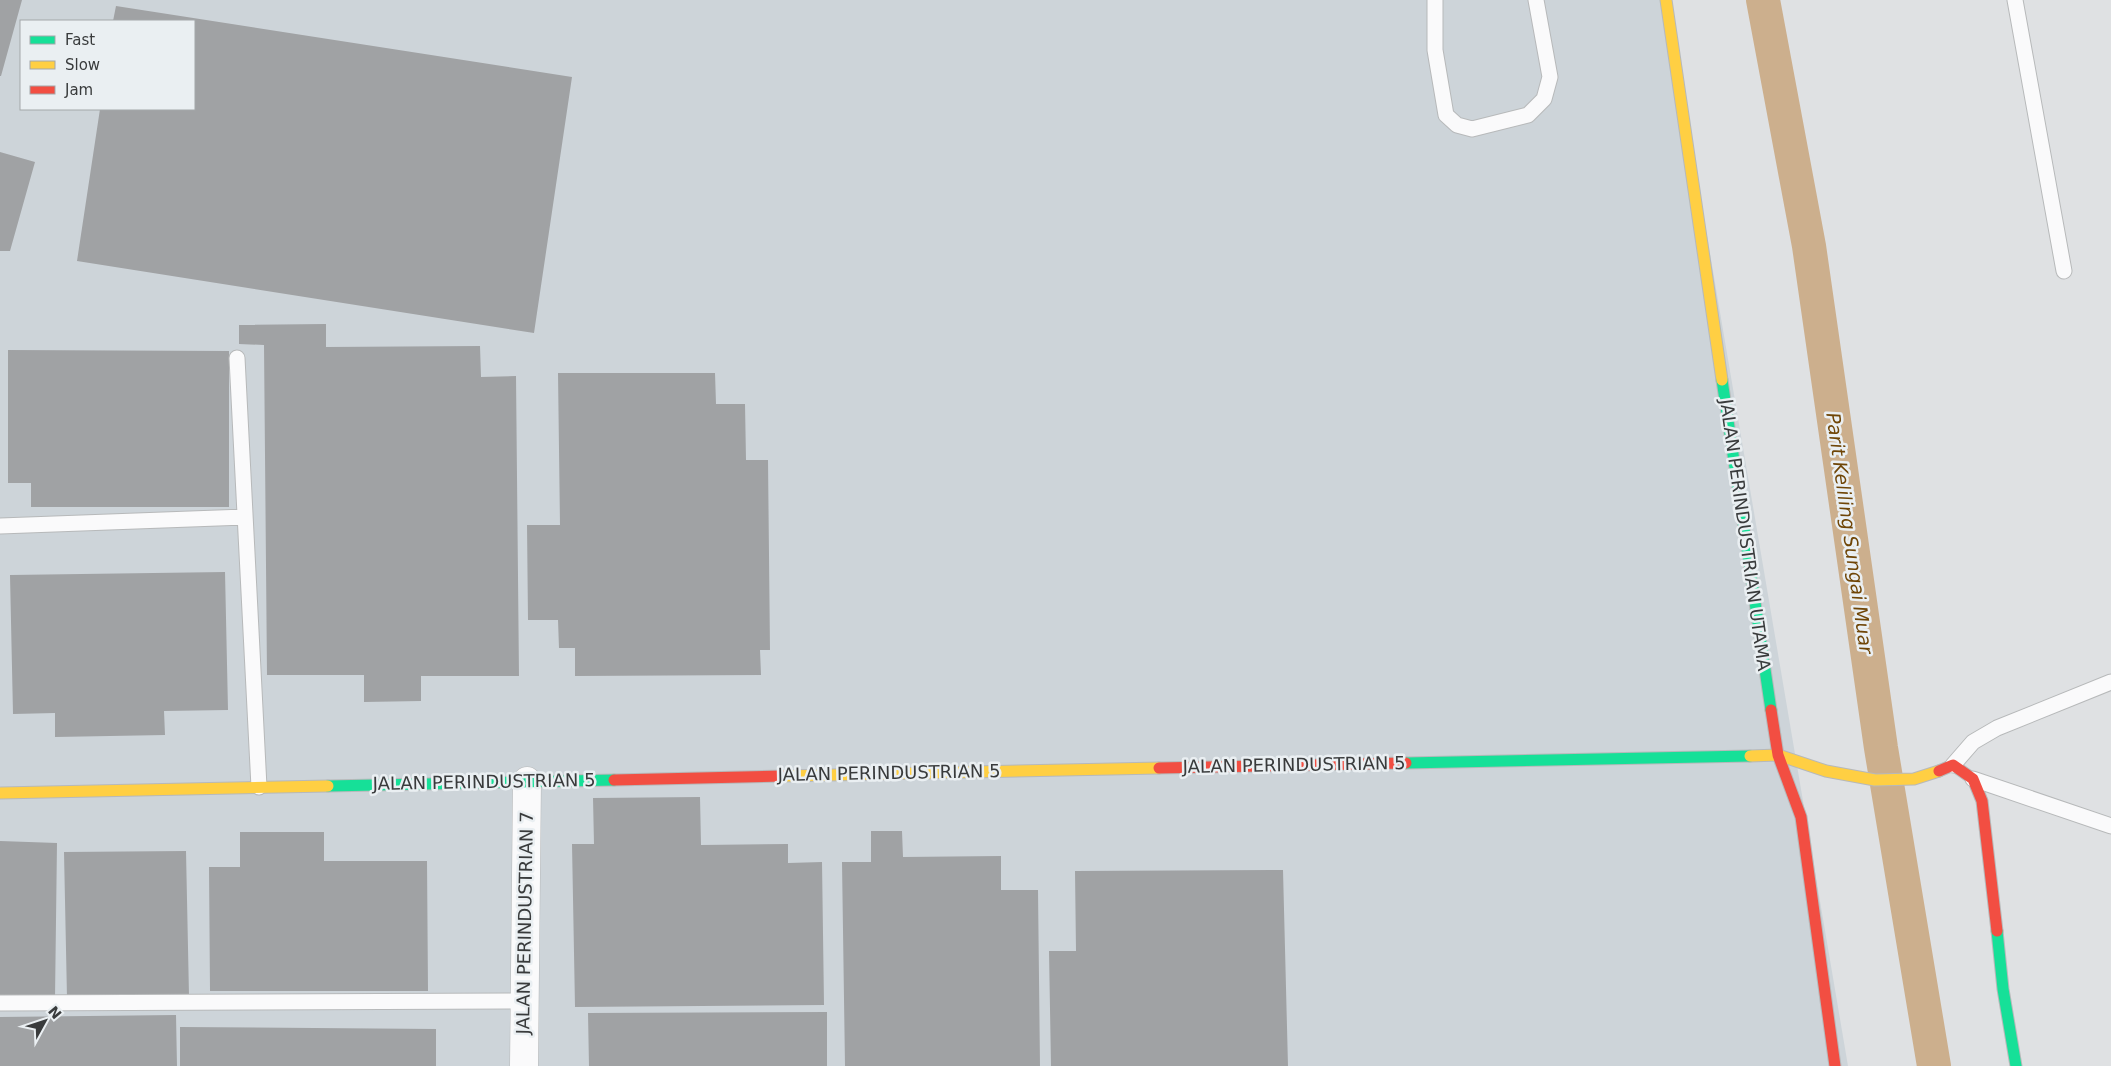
<svg xmlns="http://www.w3.org/2000/svg" width="2111" height="1066" font-family="'DejaVu Sans',sans-serif">
<style>
.built{fill:#cdd4d9;fill-rule:evenodd}
.lines{fill:none;stroke-linecap:round;stroke-linejoin:round}
.canal{stroke:#ccaf8d;stroke-width:34}
.building{fill:#a0a2a4}
.lane-casing{stroke:#b7b9ba;stroke-width:17}
.street-casing{stroke:#b7b9ba;stroke-width:29}
.fast-casing{stroke:#b7b9ba;stroke-width:13}
.slow-casing{stroke:#b7b9ba;stroke-width:13}
.jam-casing{stroke:#b7b9ba;stroke-width:13}
.lane{stroke:#fafafb;stroke-width:15}
.street{stroke:#fafafb;stroke-width:28}
.fast{stroke:#16e098;stroke-width:11}
.slow{stroke:#ffcf43;stroke-width:11}
.jam{stroke:#f24e42;stroke-width:11}
.labels{text-anchor:middle;stroke-width:5;stroke-linejoin:round;paint-order:stroke}
.street-label{font-size:18px;fill:#393b3c;stroke:#eaeff2}
.water-label{font-size:19px;font-style:italic;fill:#6f4506;stroke:#eaeff2}
</style>
<rect width="100%" height="100%" fill="#dfe1e3"/>
<path class="built" d="M 0,0 L 1667,0 L 1848,1066 L 0,1066 ZM 21,21 L 194,21 L 194,109 L 21,109 Z"/>
<g class="lines">
<path class="canal" d="M 1763,0 L 1809,246 L 1881,748 L 1934,1066"/>
</g>
<path class="building" d="M 0,0 L 22,0 L 1,76 L 0,76 Z
M 116,6 L 572,77 L 534,333 L 77,261 L 100,109 L 194,109 L 194,21 L 113,21 Z
M 0,152 L 35,162 L 10,251 L 0,251 Z
M 326,324 L 326,347 L 480,346 L 481,377 L 516,376 L 519,676 L 421,676 L 421,701 L 364,702 L 364,675 L 267,675 L 264,345 L 239,344 L 239,325 Z
M 8,350 L 229,351 L 229,507 L 31,507 L 31,483 L 8,483 Z
M 558,373 L 715,373 L 716,404 L 745,404 L 746,460 L 768,460 L 770,650 L 760,650 L 761,675 L 575,676 L 575,648 L 559,648 L 558,620 L 528,620 L 527,525 L 560,525 Z
M 225,572 L 228,710 L 164,711 L 165,735 L 55,737 L 55,713 L 13,714 L 10,575 Z
M 700,797 L 701,845 L 788,844 L 788,863 L 822,862 L 824,1005 L 575,1007 L 572,844 L 594,844 L 593,798 Z
M 871,831 L 902,831 L 903,857 L 1001,856 L 1001,890 L 1038,890 L 1040,1066 L 845,1066 L 842,862 L 871,862 Z
M 240,832 L 324,832 L 324,861 L 427,861 L 428,991 L 210,991 L 209,867 L 240,867 Z
M 0,841 L 57,843 L 55,998 L 0,997 Z
M 186,851 L 189,996 L 67,998 L 64,852 Z
M 1283,870 L 1288,1066 L 1051,1066 L 1049,951 L 1076,951 L 1075,871 Z
M 827,1012 L 827,1066 L 589,1066 L 588,1013 Z
M 176,1015 L 177,1066 L 0,1066 L 0,1017 Z
M 180,1027 L 436,1029 L 436,1066 L 180,1066 Z"/>
<g class="lines">
<g class="lane-casing">
<path id="lane" d="M 1435,0 L 1435,50 L 1446,115 L 1457,125 L 1472,129 L 1528,115 L 1544,99 L 1550,77 L 1536,0
M 2015,0 L 2064,271
M 237,358 L 259,787
M 0,526 L 245,517
M 1953,765 L 1973,742 L 1997,728 L 2111,682
M 1973,779 L 2111,826
M 0,1003 L 524,1001"/>
</g>
<g class="street-casing">
<path id="street" d="M 524,1066 L 527,781"/>
</g>
<g class="fast-casing">
<path id="fast" d="M 1722,380 L 1771,710
M 1406,763 L 1750,756
M 328,786 L 614,780
M 1997,931 L 2003,989 L 2016,1066"/>
</g>
<g class="slow-casing">
<path id="slow" d="M 1666,0 L 1722,380
M 1750,756 L 1778,755 L 1826,771 L 1875,780 L 1914,779 L 1939,771
M 783,776 L 1159,768
M 0,793 L 328,786"/>
</g>
<g class="jam-casing">
<path id="jam" d="M 1771,710 L 1778,755 L 1801,817 L 1835,1066
M 1159,768 L 1406,763
M 1939,771 L 1953,765 L 1973,779 L 1982,801 L 1997,931
M 614,780 L 783,776"/>
</g>
<use href="#lane" class="lane"/>
<use href="#street" class="street"/>
<use href="#fast" class="fast"/>
<use href="#slow" class="slow"/>
<use href="#jam" class="jam"/>
</g>
<g class="labels">
<g class="street-label">
<text transform="translate(1745 535) rotate(82)" y="6">JALAN PERINDUSTRIAN UTAMA</text>
<text transform="translate(1294 765) rotate(-1)" y="6">JALAN PERINDUSTRIAN 5</text>
<text transform="translate(889 773) rotate(-1)" y="6">JALAN PERINDUSTRIAN 5</text>
<text transform="translate(484 782) rotate(-1)" y="6">JALAN PERINDUSTRIAN 5</text>
<text transform="translate(525 923) rotate(-89)" y="6">JALAN PERINDUSTRIAN 7</text>
</g>
<g class="water-label">
<text transform="translate(1850 533) rotate(82)" y="7">Parit Keliling Sungai Muar</text>
</g>
</g>
<rect x="20" y="20" width="175" height="90" fill="#eaeff2" stroke="#a3a7a9"/>
<rect x="30" y="36" width="25" height="8" fill="#16e098" stroke="#a3a7a9"/>
<text x="65" y="45" font-size="15" fill="#393b3c">Fast</text>
<rect x="30" y="61" width="25" height="8" fill="#ffcf43" stroke="#a3a7a9"/>
<text x="65" y="70" font-size="15" fill="#393b3c">Slow</text>
<rect x="30" y="86" width="25" height="8" fill="#f24e42" stroke="#a3a7a9"/>
<text x="65" y="95" font-size="15" fill="#393b3c">Jam</text>
<g transform="translate(45 1021) rotate(50)" stroke="#eaeff2" stroke-width="4" paint-order="stroke">
<path d="M0-4L9 19L0 12L-9 19Z" fill="#393b3c"/>
<text y="-8" font-size="14" font-weight="bold" text-anchor="middle" fill="#393b3c">N</text>
</g>
</svg>
